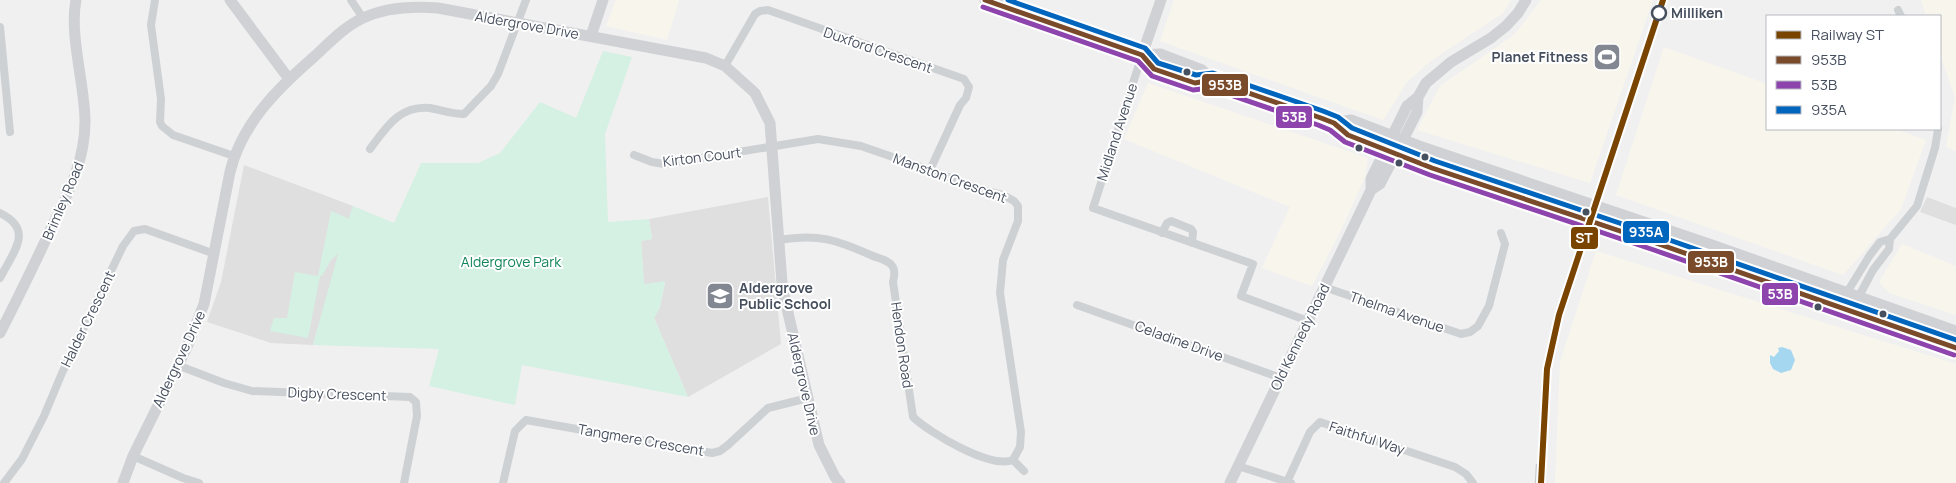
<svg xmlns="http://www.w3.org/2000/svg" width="1956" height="483" font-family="Manrope,sans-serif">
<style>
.commercial{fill:#f8f6ec}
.education{fill:#dfdfe0}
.green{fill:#d4f1e3}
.water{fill:#a6d7f1}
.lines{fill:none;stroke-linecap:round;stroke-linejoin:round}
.street{stroke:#ced1d4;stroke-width:8}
.secondary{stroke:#cfd1d5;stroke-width:11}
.rail{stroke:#c7c9cb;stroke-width:2.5}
.bus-1-casing{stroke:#fff;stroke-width:9}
.bus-2-casing{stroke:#fff;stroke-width:9}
.bus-3-casing{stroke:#fff;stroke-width:9}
.bus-1{stroke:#7a4b2a;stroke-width:5}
.bus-2{stroke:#8e44ad;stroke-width:5}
.bus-3{stroke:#0065bd;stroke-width:5}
.rail-1-casing{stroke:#fff;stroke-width:10}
.rail-1{stroke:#794400;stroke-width:6}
.stop-dot{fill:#fff;stroke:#464f5e;stroke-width:2.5}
.bus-dot{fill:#464f5e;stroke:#fff;stroke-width:2}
.labels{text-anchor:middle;stroke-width:4;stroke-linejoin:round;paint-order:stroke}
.stop-label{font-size:14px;font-weight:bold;fill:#464f5e;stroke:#fff;text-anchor:start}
.street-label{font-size:14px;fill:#464f5e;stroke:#fff}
.poi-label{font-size:14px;font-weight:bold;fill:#464f5e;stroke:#fff;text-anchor:end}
.park-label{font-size:14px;fill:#11855c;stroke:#fff}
.line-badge{stroke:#fff;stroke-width:2}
.badge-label{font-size:14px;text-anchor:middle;font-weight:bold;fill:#fff}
</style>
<rect width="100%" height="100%" fill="#f1f0f0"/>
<path class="commercial" d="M 616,0 L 679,0 L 667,40 L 606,26 Z
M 1174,0 L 1511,0 L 1503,13 L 1432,60 L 1407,82 L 1383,120 L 1160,41 Z
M 1541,0 L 1653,0 L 1590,183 L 1417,130 L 1440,86 L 1514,35 Z
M 1921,0 L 1956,0 L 1956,151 L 1946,147 L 1955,98 L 1940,54 L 1940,16 L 1926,16 Z
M 1664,47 L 1767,84 L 1767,129 L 1895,129 L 1926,140 L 1901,209 L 1843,275 L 1616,195 Z
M 1148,83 L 1368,158 L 1365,177 L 1343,226 L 1312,286 L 1262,268 L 1290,207 L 1124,139 Z
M 1902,244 L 1956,266 L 1956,315 L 1889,293 L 1879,282 Z
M 1596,251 L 1956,364 L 1956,483 L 1555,483 L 1560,362 Z"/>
<path class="education" d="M 244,165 L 353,206 L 313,345 L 271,343 L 207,322 L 221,282 Z
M 768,197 L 781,344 L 688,397 L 654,318 L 660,307 L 665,282 L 644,285 L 641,241 L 652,239 L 649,219 Z
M 1927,197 L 1956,208 L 1956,225 L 1920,212 Z"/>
<path class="green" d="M 603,51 L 632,57 L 605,134 L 608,222 L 649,219 L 652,239 L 641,241 L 644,284 L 665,281 L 660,307 L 654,318 L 688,397 L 522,365 L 515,405 L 429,386 L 439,349 L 313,345 L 338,254 L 331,260 L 322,276 L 320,276 L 308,338 L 270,331 L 274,318 L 287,318 L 295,272 L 318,276 L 331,211 L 348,218 L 348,221 L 353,206 L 394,223 L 421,163 L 478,163 L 500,153 L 540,102 L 576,118 Z"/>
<path class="water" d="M 1782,347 L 1791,350 L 1795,360 L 1791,370 L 1781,373 L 1773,369 L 1770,363 L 1770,355 L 1774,357 L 1779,351 L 1778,348 Z"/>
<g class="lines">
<path class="street" d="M 155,0 L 151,25 L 161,99 L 160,122 L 162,126 L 173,135 L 234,156
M 351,0 L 363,18
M 1898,10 L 1901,16
M 0,27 L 10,132
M 1142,55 L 1093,208 L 1253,264 L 1241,296 L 1308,321
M 725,66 L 755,14 L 760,11 L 768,10 L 964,79 L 969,87 L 966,98 L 960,105 L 930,170
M 370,149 C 386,128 399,105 430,108 C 441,110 452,114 464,114 L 491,86 L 498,74 L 526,0
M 634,155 L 652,162 L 664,164 L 818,139 L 861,146 L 930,170 L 982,190 L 1003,195 L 1014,201 L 1018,206 L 1018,221 L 1003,260 L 1000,293 L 1021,432 L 1020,447 L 1013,460
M 0,213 C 35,230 13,252 0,278
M 1162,233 L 1167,223 L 1171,221 L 1191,229 L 1193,232 L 1192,243
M 778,240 C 818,233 837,240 873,256 C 880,259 889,260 893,267 C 895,271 894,278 893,282 L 913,417 C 930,433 990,469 1013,460
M 1324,287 L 1461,334 L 1470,332 L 1478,326 L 1489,306 L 1505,244 L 1501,233
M 1077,305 L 1281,378
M 1838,307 L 1870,255 L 1880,242 L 1890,239 L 1917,206 L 1935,148 L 1938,129
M 1851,311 L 1873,270 L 1889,249 L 1890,239
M 177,365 L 224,383 L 252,391 L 410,397 L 416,402 L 417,416 L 404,483
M 133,456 L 183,478 L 199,483
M 1013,460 L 1024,471
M 1238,466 L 1291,483
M 1287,482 L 1310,432 L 1320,422 L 1455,467 L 1466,474 L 1473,483
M 4,483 L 22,459 L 44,416 L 62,373 L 123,246 L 134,231 L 145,229 L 215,254
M 503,483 L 515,431 L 526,420 L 712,453 L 720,451 L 728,445 L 768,408 L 808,398"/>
<path class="secondary" d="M 230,0 L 289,79
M 985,0 L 1142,55 L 1160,54 L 1202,70 L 1211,80
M 591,36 L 603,0
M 1142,55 L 1154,69 L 1195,83 L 1211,80 L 1321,118 L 1334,123 L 1348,135 L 1432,168 L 1656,243 L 1956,348
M 1142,55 L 1161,0
M 1334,123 L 1351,120 L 1419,146 L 1709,244 L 1956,331
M 1371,190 L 1380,184 L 1403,140 L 1417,112 L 1418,97
M 0,333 C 17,300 33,267 49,233 C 66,197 85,163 85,122 C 85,85 69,35 76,0
M 123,483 L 133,456 L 187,347 L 204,304 L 230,172 C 242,123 278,88 315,56 C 330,42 344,27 363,18 C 386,7 414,6 438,8 L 706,58 L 725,66 L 755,93 L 770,123 L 782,283 L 785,300 L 819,445 L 835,477 L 840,483
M 1230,483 L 1361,211 L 1371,190 L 1371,179 L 1407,106 L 1418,97 L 1426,83 L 1451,62 L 1491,38 L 1506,26 L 1518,13 L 1526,0"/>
<path class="rail" d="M 1536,483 L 1537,465"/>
<g class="bus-1-casing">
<path id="bus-1" d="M 985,0 L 1142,55 L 1154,69 L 1195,83 L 1211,80 L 1321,118 L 1334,123 L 1348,135 L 1432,168 L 1656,243 L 1956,348"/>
</g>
<g class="bus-2-casing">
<path id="bus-2" d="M 983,7 L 1138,61 L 1152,76 L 1193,90 L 1210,88 L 1318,125 L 1330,130 L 1345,142 L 1430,175 L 1654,250 L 1954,355"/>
</g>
<g class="bus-3-casing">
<path id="bus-3" d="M 1008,0 L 1145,48 L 1158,63 L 1196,75 L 1213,73 L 1323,111 L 1338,117 L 1352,128 L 1435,161 L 1658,236 L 1956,340"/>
</g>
<use href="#bus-1" class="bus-1"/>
<use href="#bus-2" class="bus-2"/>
<use href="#bus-3" class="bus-3"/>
<g class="rail-1-casing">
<path id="rail-1" d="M 1541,483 L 1547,369 L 1559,315 L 1663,0"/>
</g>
<use href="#rail-1" class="rail-1"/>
</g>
<defs>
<g id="stadium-square" transform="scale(1.4375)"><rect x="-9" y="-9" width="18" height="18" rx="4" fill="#828791" stroke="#fff"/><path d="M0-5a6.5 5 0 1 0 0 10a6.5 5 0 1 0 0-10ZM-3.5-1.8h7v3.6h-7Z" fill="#fff"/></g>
<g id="school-square" transform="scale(1.4375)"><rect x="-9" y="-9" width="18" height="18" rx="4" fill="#828791" stroke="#fff"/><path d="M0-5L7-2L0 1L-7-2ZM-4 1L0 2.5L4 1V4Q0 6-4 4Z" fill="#fff"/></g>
</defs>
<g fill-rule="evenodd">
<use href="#stadium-square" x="1607" y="57"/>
<use href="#school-square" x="720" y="296"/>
</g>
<circle class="stop-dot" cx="1659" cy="13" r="7"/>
<g class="bus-dot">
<circle cx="1187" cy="72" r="4.5"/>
<circle cx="1359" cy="148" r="4.5"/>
<circle cx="1425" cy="157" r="4.5"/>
<circle cx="1399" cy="163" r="4.5"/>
<circle cx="1586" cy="212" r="4.5"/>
<circle cx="1818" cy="307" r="4.5"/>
<circle cx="1883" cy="314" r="4.5"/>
</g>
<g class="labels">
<g class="stop-label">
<text x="1671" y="18">Milliken</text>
</g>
<g class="street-label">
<text transform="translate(527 25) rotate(10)" y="5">Aldergrove Drive</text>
<text transform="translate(878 50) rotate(19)" y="5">Duxford Crescent</text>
<text transform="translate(1117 132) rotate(-72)" y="5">Midland Avenue</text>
<text transform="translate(702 157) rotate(-7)" y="5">Kirton Court</text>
<text transform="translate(950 178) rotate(20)" y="5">Manston Crescent</text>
<text transform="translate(63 201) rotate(-67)" y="5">Brimley Road</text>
<text transform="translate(1397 312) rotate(19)" y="5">Thelma Avenue</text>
<text transform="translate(88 319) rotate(-64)" y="5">Halder Crescent</text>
<text transform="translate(1300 337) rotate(-64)" y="5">Old Kennedy Road</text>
<text transform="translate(1179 341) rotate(20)" y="5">Celadine Drive</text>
<text transform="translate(902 345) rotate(82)" y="5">Hendon Road</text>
<text transform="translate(179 359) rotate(-65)" y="5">Aldergrove Drive</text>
<text transform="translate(804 384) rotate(77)" y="5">Aldergrove Drive</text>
<text transform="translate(337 394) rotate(2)" y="5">Digby Crescent</text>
<text transform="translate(1367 438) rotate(18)" y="5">Faithful Way</text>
<text transform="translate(641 440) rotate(10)" y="5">Tangmere Crescent</text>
</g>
<g class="poi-label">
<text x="1588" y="62">Planet Fitness</text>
<text x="739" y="293" text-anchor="start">Aldergrove<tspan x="739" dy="16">Public School</tspan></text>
</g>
<g class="park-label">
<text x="511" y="267">Aldergrove Park</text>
</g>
</g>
<g class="line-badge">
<rect x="1201" y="73" width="48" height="24" rx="5" fill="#7a4b2a"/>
<rect x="1275" y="105" width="38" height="24" rx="5" fill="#8e44ad"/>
<rect x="1622" y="220" width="48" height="24" rx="5" fill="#0065bd"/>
<rect x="1570" y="226" width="29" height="24" rx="5" fill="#794400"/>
<rect x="1687" y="250" width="48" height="24" rx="5" fill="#7a4b2a"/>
<rect x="1761" y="282" width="38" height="24" rx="5" fill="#8e44ad"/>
</g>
<g class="badge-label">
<text x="1225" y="90">953B</text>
<text x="1294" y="122">53B</text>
<text x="1646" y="237">935A</text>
<text x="1584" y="243">ST</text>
<text x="1711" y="267">953B</text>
<text x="1780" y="299">53B</text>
</g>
<rect x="1766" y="15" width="175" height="115" fill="#ffffff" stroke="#b5b9bf"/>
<rect x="1776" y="31" width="25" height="8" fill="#794400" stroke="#b5b9bf"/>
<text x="1811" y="40" font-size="15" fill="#464f5e">Railway ST</text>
<rect x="1776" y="56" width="25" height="8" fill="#7a4b2a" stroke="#b5b9bf"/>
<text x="1811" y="65" font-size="15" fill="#464f5e">953B</text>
<rect x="1776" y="81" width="25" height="8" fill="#8e44ad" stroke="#b5b9bf"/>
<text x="1811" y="90" font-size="15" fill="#464f5e">53B</text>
<rect x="1776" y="106" width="25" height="8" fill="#0065bd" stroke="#b5b9bf"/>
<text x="1811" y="115" font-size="15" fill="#464f5e">935A</text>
</svg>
